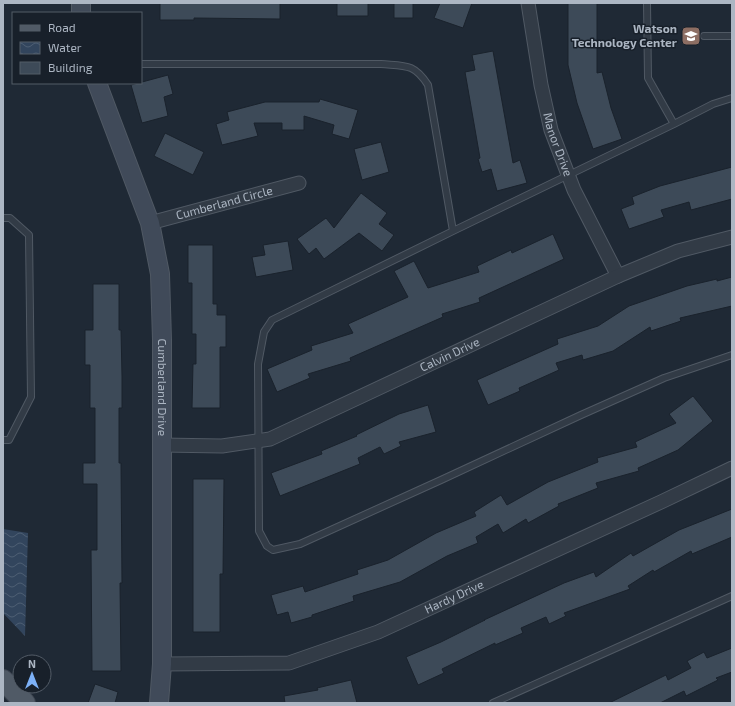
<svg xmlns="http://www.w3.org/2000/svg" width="735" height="706" font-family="'Exo 2',sans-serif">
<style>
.water{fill:url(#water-waves)}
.building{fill:#3d4a58;stroke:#1a222c}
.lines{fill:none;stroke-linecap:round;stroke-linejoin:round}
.lane-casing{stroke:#505964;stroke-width:8}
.street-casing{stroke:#505964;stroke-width:15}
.secondary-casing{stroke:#505964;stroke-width:20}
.primary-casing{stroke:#3c4450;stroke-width:22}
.lane{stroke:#323b46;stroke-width:6}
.street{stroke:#323b46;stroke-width:13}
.secondary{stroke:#404a59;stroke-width:18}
.primary{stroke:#505a66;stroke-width:20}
.labels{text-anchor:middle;stroke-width:3;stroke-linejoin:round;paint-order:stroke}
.poi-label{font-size:12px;font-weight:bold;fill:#acb6c3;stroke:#18202a;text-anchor:end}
.street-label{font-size:12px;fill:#acb6c3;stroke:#18202a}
</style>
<defs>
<pattern id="water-waves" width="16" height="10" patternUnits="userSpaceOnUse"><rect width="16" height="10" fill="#32455d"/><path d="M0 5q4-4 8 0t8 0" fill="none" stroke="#4d5e73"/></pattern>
</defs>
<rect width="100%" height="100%" fill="#1f2935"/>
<path class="water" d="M 3,529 L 28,533 L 25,636 L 3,613 Z"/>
<path class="building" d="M 160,3 L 280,3 L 280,19 L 194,18 L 194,20 L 160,20 Z
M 337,3 L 368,3 L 368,16 L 337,16 Z
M 394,3 L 413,3 L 413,18 L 394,18 Z
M 440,3 L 472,3 L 463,28 L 434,18 Z
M 568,3 L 597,3 L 597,73 L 602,72 L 611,108 L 622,139 L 593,149 L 577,103 L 568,65 Z
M 493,51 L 513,163 L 520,160 L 527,183 L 497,191 L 491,169 L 482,172 L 478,159 L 480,158 L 465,72 L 475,70 L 472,55 Z
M 168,75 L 173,94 L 164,97 L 168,116 L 142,123 L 131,85 Z
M 320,99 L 358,110 L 349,139 L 332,134 L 334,125 L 304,116 L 304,130 L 282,130 L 282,123 L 254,123 L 258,136 L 222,145 L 216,124 L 229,120 L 227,112 L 265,102 L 319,102 Z
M 165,133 L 204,152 L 193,175 L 154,156 Z
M 381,142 L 389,172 L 362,180 L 354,149 Z
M 732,167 L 732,199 L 691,210 L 689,202 L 661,210 L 664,217 L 629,229 L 621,209 L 634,204 L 632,197 L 660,186 Z
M 361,193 L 387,213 L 379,224 L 394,235 L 382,251 L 359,233 L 324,259 L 316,248 L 309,254 L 297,239 L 326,218 L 334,228 Z
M 553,234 L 564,259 L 479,298 L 480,302 L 442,314 L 443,317 L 350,358 L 351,361 L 308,374 L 310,378 L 277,392 L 267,369 L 312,350 L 311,346 L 353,333 L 348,324 L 408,297 L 394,271 L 414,261 L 428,288 L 479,272 L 477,266 L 511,250 L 512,253 Z
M 288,241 L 293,270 L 256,277 L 252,257 L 265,255 L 263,245 Z
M 188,245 L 213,245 L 213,304 L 217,304 L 217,315 L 226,315 L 226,347 L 220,347 L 220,408 L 192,408 L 193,364 L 196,364 L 196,334 L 192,334 L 192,283 L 188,283 Z
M 732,277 L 732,306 L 680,318 L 681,321 L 651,331 L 650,327 L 613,351 L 583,360 L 582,355 L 556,363 L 559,370 L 519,388 L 520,391 L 488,405 L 477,380 L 558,344 L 557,339 L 598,326 L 629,306 L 687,286 L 717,279 L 717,281 Z
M 93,284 L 119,284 L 119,330 L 121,330 L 122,376 L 122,408 L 119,408 L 119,463 L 121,463 L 122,583 L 120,583 L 121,671 L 92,671 L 91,550 L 97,550 L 97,484 L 83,484 L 83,463 L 95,463 L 95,408 L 90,408 L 90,365 L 85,365 L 85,330 L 93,330 Z
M 693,396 L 713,421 L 678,450 L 638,468 L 639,471 L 596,483 L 598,488 L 558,504 L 559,506 L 528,523 L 526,519 L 503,533 L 498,524 L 476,537 L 478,543 L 447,556 L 400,582 L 353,596 L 354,601 L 312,615 L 312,617 L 291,623 L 288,612 L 277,615 L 271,595 L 303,586 L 305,592 L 358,574 L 357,570 L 388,560 L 436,533 L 476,516 L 474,512 L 501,495 L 507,505 L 548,482 L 598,462 L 597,458 L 637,447 L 635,442 L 676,423 L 669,414 Z
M 428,405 L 436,432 L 399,442 L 401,446 L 384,454 L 380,447 L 358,458 L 360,464 L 280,496 L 271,473 L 322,454 L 321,451 L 357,436 L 356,435 L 399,414 Z
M 193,479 L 224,479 L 223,574 L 220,574 L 220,632 L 193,632 Z
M 732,509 L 732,537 L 692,554 L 691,551 L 654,572 L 653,570 L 628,586 L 630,589 L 564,613 L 566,616 L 549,624 L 546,617 L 521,628 L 523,633 L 495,645 L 495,643 L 442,669 L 444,673 L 418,685 L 406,657 L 441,642 L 485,620 L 484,620 L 564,583 L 594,572 L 596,577 L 631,553 L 633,556 L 679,530 Z
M 732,648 L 732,672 L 716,678 L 718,680 L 686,696 L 684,691 L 660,703 L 609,703 L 666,675 L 668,680 L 691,668 L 687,661 L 704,652 L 707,658 Z
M 351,680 L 357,703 L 285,703 L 284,696 L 318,690 L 317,688 Z
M 95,684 L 118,692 L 115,703 L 88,703 Z"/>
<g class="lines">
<g class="lane-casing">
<path id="lane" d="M 704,36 L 732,36
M 141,64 L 381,64 C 405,66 414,63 428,85 L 453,231 L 674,124 L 648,78 L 647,3
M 674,124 L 713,104 L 732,98
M 3,218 L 10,218 L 29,235 L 31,397 L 9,440 L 3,440
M 453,231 L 272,320 L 264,332 L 258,364 L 259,531 L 267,546 L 273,550 L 300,544 L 441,480 L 581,415 L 664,378 L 732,355
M 493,703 L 732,596"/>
</g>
<g class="street-casing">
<g id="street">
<path id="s1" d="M 528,3 L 541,85 L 551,130 L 574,190 L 618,276"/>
<path id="s2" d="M 150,223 L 299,183"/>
<path id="s3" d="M 162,445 L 222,446 L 270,439 L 618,276 L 678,251 L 732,237"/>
<path id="s4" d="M 162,664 L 289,663 L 378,632 L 661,502 L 732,468"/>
</g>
</g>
<g class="secondary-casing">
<g id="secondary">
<path d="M 81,3 L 81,13"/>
<path id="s5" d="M 97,83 L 150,223 L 160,274 L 162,340 L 162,664 L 159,703"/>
</g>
</g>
<g class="primary-casing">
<path id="primary" d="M 3,680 L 25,703"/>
</g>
<use href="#lane" class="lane"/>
<use href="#street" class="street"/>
<use href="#secondary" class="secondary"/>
<use href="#primary" class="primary"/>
</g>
<defs>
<g id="school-square" transform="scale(1)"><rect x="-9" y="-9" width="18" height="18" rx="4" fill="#8d6e63" stroke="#18202a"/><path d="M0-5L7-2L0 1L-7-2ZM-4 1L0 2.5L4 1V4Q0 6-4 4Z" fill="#fff"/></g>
</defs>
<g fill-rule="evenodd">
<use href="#school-square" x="691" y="36"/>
</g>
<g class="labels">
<g class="poi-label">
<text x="677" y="33">Watson<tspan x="677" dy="14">Technology Center</tspan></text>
</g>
<g class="street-label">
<text dy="4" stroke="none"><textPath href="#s1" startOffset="145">Manor Drive</textPath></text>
<text dy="4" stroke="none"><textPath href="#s2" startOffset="77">Cumberland Circle</textPath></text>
<text dy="4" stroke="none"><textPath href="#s3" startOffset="307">Calvin Drive</textPath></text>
<text dy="4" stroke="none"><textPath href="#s5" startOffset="315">Cumberland Drive</textPath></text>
<text dy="4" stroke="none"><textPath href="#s4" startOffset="305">Hardy Drive</textPath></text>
</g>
</g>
<rect width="735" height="706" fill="none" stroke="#acb6c3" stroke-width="8"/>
<rect x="12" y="12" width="130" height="72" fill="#18202a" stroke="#535c67"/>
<rect x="20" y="25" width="20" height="6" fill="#505a66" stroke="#535c67"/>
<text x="48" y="32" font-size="12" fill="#acb6c3">Road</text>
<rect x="20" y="42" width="20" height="12" fill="url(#water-waves)" stroke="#535c67"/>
<text x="48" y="52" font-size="12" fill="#acb6c3">Water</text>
<rect x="20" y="62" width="20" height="12" fill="#3d4a58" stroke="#535c67"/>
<text x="48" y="72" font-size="12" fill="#acb6c3">Building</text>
<g transform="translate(32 674)"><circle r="19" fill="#18202a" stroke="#535c67"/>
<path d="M0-3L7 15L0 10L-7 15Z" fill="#7db1f7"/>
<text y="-6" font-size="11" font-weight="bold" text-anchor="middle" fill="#acb6c3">N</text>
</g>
</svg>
